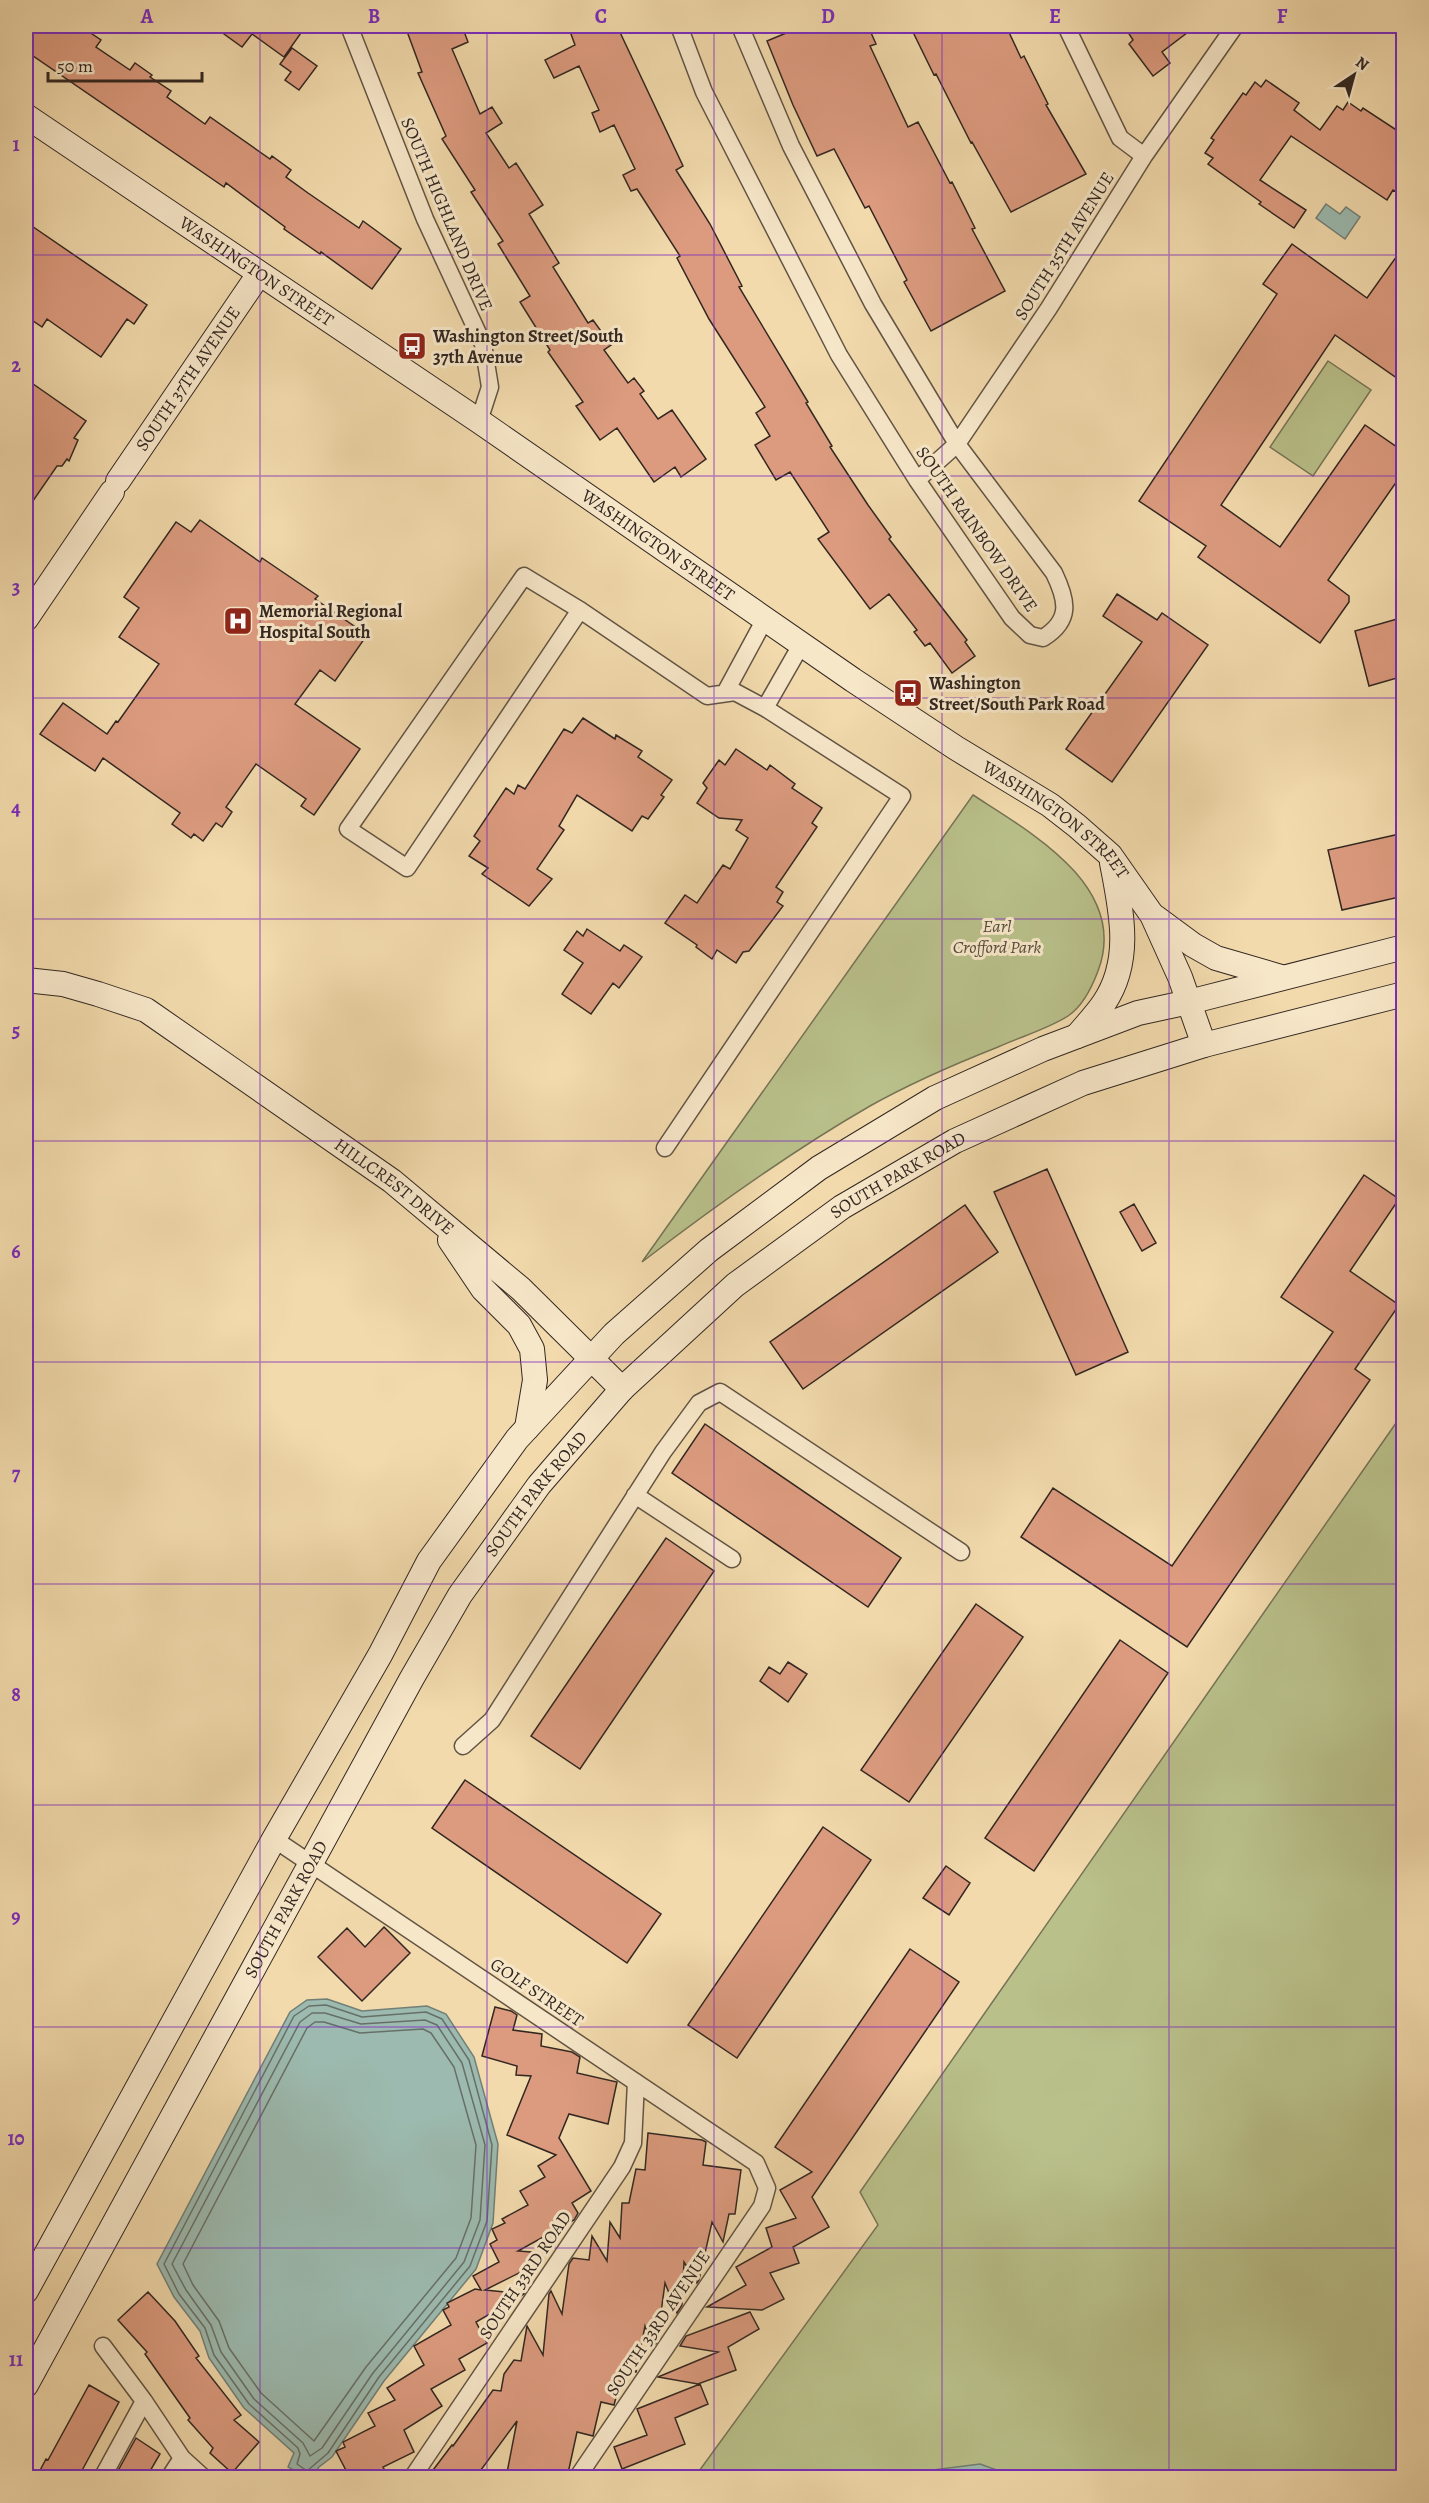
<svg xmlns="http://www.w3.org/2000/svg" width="1429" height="2503" font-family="Alegreya,serif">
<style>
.green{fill:#b9c08a;stroke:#767456;stroke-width:1.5}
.water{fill:#9cbaaf;stroke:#727f76;stroke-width:1.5}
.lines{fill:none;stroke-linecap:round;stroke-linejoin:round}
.shore{stroke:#677068;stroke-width:1.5}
.building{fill:#dc9b7f;stroke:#322721;stroke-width:1.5}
.street-casing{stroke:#625444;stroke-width:19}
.secondary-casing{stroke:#322721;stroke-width:26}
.street{stroke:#f7e7c9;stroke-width:16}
.secondary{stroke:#f7e7c9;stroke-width:24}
.grid{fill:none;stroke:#7b2cbf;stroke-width:1.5;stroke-opacity:0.55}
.labels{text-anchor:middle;stroke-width:6;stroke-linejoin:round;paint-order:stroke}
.street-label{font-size:18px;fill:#322721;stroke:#f7e7c9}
.poi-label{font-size:18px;font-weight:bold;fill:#322721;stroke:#f7e7c9;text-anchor:start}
.park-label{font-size:18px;font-style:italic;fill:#544d3b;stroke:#f7e7c9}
.neatline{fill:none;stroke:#7b2cbf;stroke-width:2}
.grid-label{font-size:20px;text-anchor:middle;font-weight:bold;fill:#7b2cbf}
</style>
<rect width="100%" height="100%" fill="#f2daac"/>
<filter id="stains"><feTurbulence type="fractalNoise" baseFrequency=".00333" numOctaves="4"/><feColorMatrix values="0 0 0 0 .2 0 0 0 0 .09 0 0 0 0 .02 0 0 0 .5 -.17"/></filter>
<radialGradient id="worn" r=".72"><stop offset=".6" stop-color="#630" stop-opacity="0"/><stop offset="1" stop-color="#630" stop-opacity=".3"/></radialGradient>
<path class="green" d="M 1328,361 L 1371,390 L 1313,476 L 1270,447 Z
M 973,795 C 1030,832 1130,887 1098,971 C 1092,987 1083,1006 1068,1016 C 1048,1029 1020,1037 998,1047 C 955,1064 911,1083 870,1106 C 790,1152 715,1206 642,1262 Z
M 1403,1413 L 1403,2477 L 694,2478 L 878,2225 L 860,2192 Z"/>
<path class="water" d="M 1326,204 L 1340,214 L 1346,207 L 1360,217 L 1345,239 L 1316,218 Z
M 327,1999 L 362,2011 L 427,2006 L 446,2014 L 474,2057 L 498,2144 L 493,2223 L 476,2269 L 384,2381 L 332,2457 L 319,2467 L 312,2477 L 306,2477 L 288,2467 L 294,2453 L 244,2408 L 209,2358 L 200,2331 L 174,2297 L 157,2264 L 290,2012 L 307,2000 Z
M 980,2464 L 1016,2477 L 926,2477 L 933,2470 Z"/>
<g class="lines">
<path class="shore" d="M 326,2005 L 362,2017 L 426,2012 L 442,2019 L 469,2060 L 492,2145 L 487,2221 L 470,2266 L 379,2377 L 328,2453 L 307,2471 L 297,2464 L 300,2454 L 298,2448 L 249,2404 L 214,2355 L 205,2328 L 179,2294 L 164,2264 L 294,2016 L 309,2006 Z
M 312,2013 L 325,2013 L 361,2024 L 425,2020 L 437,2025 L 462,2063 L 485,2145 L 480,2220 L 464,2262 L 373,2373 L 322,2448 L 310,2456 L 303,2443 L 254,2399 L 221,2352 L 211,2325 L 186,2290 L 172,2264 L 300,2022 Z
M 315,2022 L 324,2022 L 360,2033 L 423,2029 L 431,2033 L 454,2067 L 476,2145 L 471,2218 L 456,2258 L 366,2367 L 314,2441 L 261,2393 L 229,2348 L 219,2321 L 193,2285 L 183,2264 L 307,2028 Z
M 935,2478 L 979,2470 L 999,2478"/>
</g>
<path class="building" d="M 26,26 L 80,26 L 101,40 L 96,47 L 130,70 L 135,63 L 152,75 L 150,77 L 171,91 L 167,97 L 205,124 L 210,117 L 270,159 L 272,156 L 291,170 L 286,177 L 308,193 L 359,228 L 363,221 L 401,249 L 372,289 L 321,252 L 320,254 L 284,229 L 285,227 L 226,183 L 224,187 L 26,51 Z
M 213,26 L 291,26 L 301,33 L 284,57 L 252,34 L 242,47 Z
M 405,26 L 462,26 L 468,42 L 452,49 L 480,114 L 492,107 L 502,123 L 486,133 L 509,168 L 516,163 L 543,205 L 529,214 L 559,263 L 553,267 L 588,323 L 593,320 L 611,345 L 604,350 L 628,383 L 634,378 L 644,391 L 640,394 L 658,419 L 672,410 L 706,459 L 681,477 L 675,467 L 654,482 L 617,428 L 600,440 L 576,406 L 583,402 L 548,352 L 550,350 L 520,302 L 530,296 L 498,244 L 503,241 L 471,192 L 475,190 L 442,139 L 446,136 L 418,73 L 422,72 Z
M 568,26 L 617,26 L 683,166 L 676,170 L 710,224 L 742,286 L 739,287 L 808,402 L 806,403 L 832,446 L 830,447 L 868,505 L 891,537 L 889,539 L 967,640 L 965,642 L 975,656 L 952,673 L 930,643 L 925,646 L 914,632 L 917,630 L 889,594 L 870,609 L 818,539 L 829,532 L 790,472 L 776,480 L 755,445 L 770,436 L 756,413 L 765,407 L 709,319 L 677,258 L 680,256 L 637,189 L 631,191 L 623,175 L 635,169 L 614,125 L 600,132 L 592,113 L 599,110 L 579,66 L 554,78 L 545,60 L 575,45 Z
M 803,26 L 868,26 L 876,44 L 870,46 L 908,127 L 918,122 L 950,183 L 952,182 L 975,228 L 972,229 L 1005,291 L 931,331 L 904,282 L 907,280 L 869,206 L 865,208 L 834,149 L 817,156 L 793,105 L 767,41 Z
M 910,26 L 1006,26 L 1021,58 L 1024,56 L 1048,104 L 1046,105 L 1086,174 L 1011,212 L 972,142 L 971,143 L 936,74 L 934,75 Z
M 1124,26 L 1196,26 L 1162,52 L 1170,63 L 1153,76 L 1129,44 L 1133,40 Z
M 292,48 L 317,66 L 299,90 L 285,80 L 291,72 L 280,64 Z
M 1266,80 L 1299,103 L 1294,110 L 1320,130 L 1337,106 L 1343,110 L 1348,102 L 1361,111 L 1363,108 L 1404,135 L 1404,196 L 1393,190 L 1387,200 L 1291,136 L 1260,180 L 1306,210 L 1294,228 L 1259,204 L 1261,202 L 1208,164 L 1213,158 L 1205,153 L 1214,140 L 1211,138 L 1243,93 L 1246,95 L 1255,82 L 1261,87 Z
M 26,222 L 147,305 L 134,324 L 127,319 L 101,357 L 47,319 L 42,327 L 26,316 Z
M 1292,244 L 1367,298 L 1404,246 L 1404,383 L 1335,335 L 1221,505 L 1280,547 L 1365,425 L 1404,452 L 1404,471 L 1328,580 L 1349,596 L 1349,602 L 1320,643 L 1198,557 L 1206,546 L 1139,501 L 1277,294 L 1263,284 Z
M 26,379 L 86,421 L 74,438 L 78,440 L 69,461 L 67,459 L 62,466 L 57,466 L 26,511 Z
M 200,520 L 260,562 L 262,558 L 318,596 L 315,599 L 367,635 L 335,681 L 320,670 L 295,704 L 360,749 L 314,815 L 301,806 L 306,799 L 256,764 L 226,807 L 232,812 L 222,827 L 216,823 L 203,841 L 194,834 L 191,838 L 172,824 L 180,813 L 103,758 L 95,771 L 40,734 L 63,703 L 107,734 L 116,721 L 118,722 L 159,664 L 119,637 L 139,608 L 124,597 L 176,522 L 191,532 Z
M 1117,594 L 1157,620 L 1162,613 L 1208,645 L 1112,782 L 1066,749 L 1142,642 L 1103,616 Z
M 1404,617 L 1404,676 L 1369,686 L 1355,631 Z
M 583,718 L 615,739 L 616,735 L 642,751 L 638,757 L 672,780 L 661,795 L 664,797 L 648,819 L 642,816 L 632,831 L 577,795 L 559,826 L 564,830 L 537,869 L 552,879 L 529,906 L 482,874 L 488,868 L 469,856 L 480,841 L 474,836 L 506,788 L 514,794 L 518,785 L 525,789 L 564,729 L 572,733 Z
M 736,749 L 767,770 L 770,765 L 795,784 L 792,788 L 822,808 L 812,823 L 817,827 L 776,887 L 783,892 L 777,902 L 783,906 L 749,951 L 743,952 L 736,963 L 717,950 L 712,959 L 696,947 L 697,945 L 665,923 L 685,895 L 697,903 L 723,865 L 730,869 L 748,838 L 736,830 L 742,820 L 719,818 L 697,803 L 707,788 L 703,783 L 719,760 L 725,765 Z
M 1404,833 L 1404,896 L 1342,910 L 1328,850 Z
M 587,929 L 620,951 L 624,945 L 642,957 L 619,988 L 613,983 L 591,1014 L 562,994 L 583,963 L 564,950 L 577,931 L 583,936 Z
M 1047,1169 L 1128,1352 L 1076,1375 L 994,1192 Z
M 1364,1175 L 1399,1199 L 1350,1271 L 1399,1305 L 1355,1369 L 1370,1380 L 1187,1647 L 1021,1537 L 1053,1488 L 1172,1566 L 1333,1332 L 1281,1297 Z
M 1134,1204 L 1156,1243 L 1142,1251 L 1120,1212 Z
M 965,1205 L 998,1252 L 803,1389 L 770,1342 Z
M 705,1424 L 901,1558 L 868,1607 L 672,1473 Z
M 666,1538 L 714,1571 L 580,1769 L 531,1736 Z
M 976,1604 L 1023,1637 L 909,1802 L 861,1770 Z
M 1120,1640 L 1168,1673 L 1034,1871 L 985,1838 Z
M 788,1662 L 807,1674 L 788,1702 L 760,1681 L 769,1667 L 780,1674 Z
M 465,1780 L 661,1914 L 627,1963 L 432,1828 Z
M 823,1827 L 871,1860 L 737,2058 L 688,2025 Z
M 946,1866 L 970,1883 L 949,1915 L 923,1898 Z
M 384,1927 L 410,1953 L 362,2001 L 318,1957 L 347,1928 L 365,1947 Z
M 910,1949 L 959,1982 L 812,2197 L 829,2227 L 793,2247 L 799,2263 L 770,2273 L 784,2299 L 762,2310 L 707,2307 L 746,2285 L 736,2267 L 772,2247 L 766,2228 L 796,2218 L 780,2190 L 812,2172 L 775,2147 Z
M 495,2007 L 511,2011 L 517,2015 L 513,2030 L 542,2034 L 541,2046 L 572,2052 L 580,2057 L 577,2073 L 617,2082 L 608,2124 L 569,2114 L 559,2138 L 591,2191 L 572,2203 L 578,2213 L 574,2220 L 518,2251 L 531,2252 L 537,2264 L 485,2290 L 524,2294 L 476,2322 L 487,2343 L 459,2359 L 465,2370 L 431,2389 L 442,2406 L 404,2430 L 414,2452 L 383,2467 L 389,2478 L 350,2478 L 336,2451 L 345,2447 L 343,2442 L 375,2426 L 368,2413 L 395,2400 L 387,2388 L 424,2365 L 414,2346 L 451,2325 L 443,2310 L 449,2307 L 447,2303 L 475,2289 L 481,2290 L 473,2276 L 499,2262 L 490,2244 L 497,2240 L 492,2229 L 505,2223 L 502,2219 L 528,2205 L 520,2191 L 545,2177 L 538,2166 L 556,2155 L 507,2135 L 531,2076 L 516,2075 L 517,2066 L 482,2056 Z
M 648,2133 L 702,2140 L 706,2142 L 703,2165 L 741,2170 L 735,2214 L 729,2214 L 723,2242 L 712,2222 L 699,2280 L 697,2283 L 684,2262 L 682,2305 L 677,2313 L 665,2283 L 657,2342 L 653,2347 L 645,2326 L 636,2372 L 623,2371 L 614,2405 L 601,2402 L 593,2436 L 577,2432 L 567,2478 L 506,2478 L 517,2421 L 475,2478 L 427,2478 L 452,2445 L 453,2446 L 493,2390 L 501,2391 L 504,2374 L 514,2360 L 521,2361 L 527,2326 L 543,2355 L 549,2294 L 551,2291 L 562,2314 L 569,2264 L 573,2258 L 589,2260 L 592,2236 L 607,2261 L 610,2222 L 620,2238 L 622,2203 L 629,2203 L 636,2169 L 645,2170 Z
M 148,2292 L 175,2321 L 199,2356 L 196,2358 L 241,2415 L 234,2420 L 259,2442 L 232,2473 L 210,2453 L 213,2448 L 188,2420 L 190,2418 L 145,2354 L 147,2352 L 118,2320 Z
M 750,2312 L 759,2329 L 728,2347 L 736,2370 L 698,2384 L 658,2377 L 718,2352 L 680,2346 L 686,2336 Z
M 700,2384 L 708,2404 L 675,2418 L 685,2444 L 622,2469 L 614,2447 L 647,2435 L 637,2409 Z
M 89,2385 L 119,2402 L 79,2476 L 81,2478 L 36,2478 L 46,2459 L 48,2460 Z
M 136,2438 L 160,2454 L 146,2478 L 114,2478 Z"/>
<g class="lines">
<g class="street-casing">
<path id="street" d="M 349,26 L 425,219 L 483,344 L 490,387 L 479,421
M 679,26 L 704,92 L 839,355 L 917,480 L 1012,618 L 1030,635 L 1043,638 C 1072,620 1067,600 1054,573 L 957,444 L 873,304 L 791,146 L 740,26
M 1066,26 L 1120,138 L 1144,156
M 917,480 L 957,444 L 1049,308 L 1144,156 L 1235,26
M 580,610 L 407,868 L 348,829 L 524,576 L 580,610 L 707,696 L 735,692 L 765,708 L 902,796 L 665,1148
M 725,693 L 765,619
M 765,708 L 801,645
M 635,1495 L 732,1559
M 463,1746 L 492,1720 L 663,1452 L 699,1403 L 720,1392 L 961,1552
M 274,1839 L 756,2163 L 767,2188 L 762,2206 L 577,2478
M 103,2346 L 144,2401 L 182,2458 L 204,2478
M 102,2478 L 144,2401
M 169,2478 L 182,2458
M 412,2478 L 622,2167 L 633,2143 L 636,2082"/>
</g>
<g class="secondary-casing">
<g id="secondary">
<path id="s1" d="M 26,116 L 479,421 L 853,680 L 956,748 L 1050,805 L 1077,826 L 1110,855 L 1152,915 L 1180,977 L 1204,1045"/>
<path id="s2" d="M 118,481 L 259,274"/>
<path d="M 26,619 L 112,492"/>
<path d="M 1155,917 L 1193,945 L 1216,958 L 1281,977"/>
<path id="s3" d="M 26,980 L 63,984 L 98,994 L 146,1010 L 392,1181 L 521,1289 L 622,1389"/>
<path d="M 1077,1036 C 1086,1025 1096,1015 1104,1003 C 1133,960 1121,910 1112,863"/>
<path d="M 450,1240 L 483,1289 L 519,1325 L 532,1349 L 535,1380 L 527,1428"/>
<path d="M 26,2291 L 274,1839 L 380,1655 L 429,1561 L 517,1439 L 614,1334 L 709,1250 L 819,1168 L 935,1098 L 1043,1049 L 1138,1013 L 1189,1002 L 1404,947"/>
<path id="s4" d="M 26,2385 L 412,1678 L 460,1595 L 539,1485 L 622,1389 L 735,1285 L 842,1207 L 955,1141 L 1083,1083 L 1204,1045 L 1404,994"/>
</g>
</g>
<use href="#street" class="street"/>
<use href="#secondary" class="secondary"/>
</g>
<path class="grid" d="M 260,26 L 260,2478M 487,26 L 487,2478M 714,26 L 714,2478M 942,26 L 942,2478M 1169,26 L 1169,2478M 26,255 L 1404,255M 26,476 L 1404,476M 26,698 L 1404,698M 26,919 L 1404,919M 26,1141 L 1404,1141M 26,1362 L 1404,1362M 26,1584 L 1404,1584M 26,1805 L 1404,1805M 26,2027 L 1404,2027M 26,2248 L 1404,2248"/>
<defs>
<g id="bus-square" transform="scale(1.5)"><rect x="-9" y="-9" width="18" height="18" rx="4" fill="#8f2418" stroke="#f7e7c9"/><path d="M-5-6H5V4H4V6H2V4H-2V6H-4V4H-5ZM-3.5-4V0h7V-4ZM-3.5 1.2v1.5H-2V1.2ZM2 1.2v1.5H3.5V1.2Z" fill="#fff"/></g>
<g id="hospital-square" transform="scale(1.5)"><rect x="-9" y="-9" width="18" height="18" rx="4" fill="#8f2418" stroke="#f7e7c9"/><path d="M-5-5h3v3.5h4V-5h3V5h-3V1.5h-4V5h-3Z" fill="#fff"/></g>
</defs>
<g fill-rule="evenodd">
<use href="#bus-square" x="412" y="346"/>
<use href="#hospital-square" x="238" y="621"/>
<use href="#bus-square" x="908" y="693"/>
</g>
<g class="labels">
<g class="street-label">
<text transform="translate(447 214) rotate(67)" y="6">SOUTH HIGHLAND DRIVE</text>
<text transform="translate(1064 246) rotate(-58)" y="6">SOUTH 35TH AVENUE</text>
<text dy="6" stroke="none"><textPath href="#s1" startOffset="278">WASHINGTON STREET</textPath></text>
<text dy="6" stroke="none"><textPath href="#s2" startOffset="124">SOUTH 37TH AVENUE</textPath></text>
<text transform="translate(977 529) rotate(55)" y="6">SOUTH RAINBOW DRIVE</text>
<text dy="6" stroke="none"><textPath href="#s1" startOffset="764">WASHINGTON STREET</textPath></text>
<text dy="6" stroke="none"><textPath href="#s1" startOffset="1248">WASHINGTON STREET</textPath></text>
<text dy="6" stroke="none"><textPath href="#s4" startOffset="1514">SOUTH PARK ROAD</textPath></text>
<text dy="6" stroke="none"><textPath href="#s3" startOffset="429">HILLCREST DRIVE</textPath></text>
<text dy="6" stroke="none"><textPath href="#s4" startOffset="1028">SOUTH PARK ROAD</textPath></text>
<text dy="6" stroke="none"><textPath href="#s4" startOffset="542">SOUTH PARK ROAD</textPath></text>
<text transform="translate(537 1992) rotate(34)" y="6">GOLF STREET</text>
<text transform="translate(525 2275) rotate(-56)" y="6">SOUTH 33RD ROAD</text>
<text transform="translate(658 2323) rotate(-56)" y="6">SOUTH 33RD AVENUE</text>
</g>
<g class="poi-label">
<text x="433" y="342">Washington Street/South<tspan x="433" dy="21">37th Avenue</tspan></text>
<text x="259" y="617">Memorial Regional<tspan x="259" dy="21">Hospital South</tspan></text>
<text x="929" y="689">Washington<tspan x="929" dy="21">Street/South Park Road</tspan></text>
</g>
<g class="park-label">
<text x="997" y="932">Earl<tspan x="997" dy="21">Crofford Park</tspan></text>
</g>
</g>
<rect width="1429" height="2503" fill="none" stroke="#f2daac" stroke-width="66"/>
<g transform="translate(1354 75) rotate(36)" stroke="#f7e7c9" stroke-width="4.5" paint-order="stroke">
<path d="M0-4.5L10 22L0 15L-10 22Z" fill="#322721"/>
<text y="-9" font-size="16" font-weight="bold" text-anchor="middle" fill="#322721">N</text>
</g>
<path d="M48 72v9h154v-9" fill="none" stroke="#322721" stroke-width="3"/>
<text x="57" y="72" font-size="18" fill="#322721" stroke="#f7e7c9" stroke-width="4.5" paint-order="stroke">50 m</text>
<rect x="33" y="33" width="1363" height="2437" class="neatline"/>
<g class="grid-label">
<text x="147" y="23">A</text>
<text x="374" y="23">B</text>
<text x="601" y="23">C</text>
<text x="828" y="23">D</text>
<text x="1055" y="23">E</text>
<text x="1282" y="23">F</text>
<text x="16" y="151">1</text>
<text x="16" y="372">2</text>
<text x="16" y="594">3</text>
<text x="16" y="815">4</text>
<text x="16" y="1037">5</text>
<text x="16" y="1258">6</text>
<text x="16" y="1480">7</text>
<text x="16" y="1701">8</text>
<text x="16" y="1923">9</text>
<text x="16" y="2145">10</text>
<text x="16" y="2366">11</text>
</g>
<rect width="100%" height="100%" filter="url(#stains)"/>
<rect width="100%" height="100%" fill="url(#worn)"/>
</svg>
